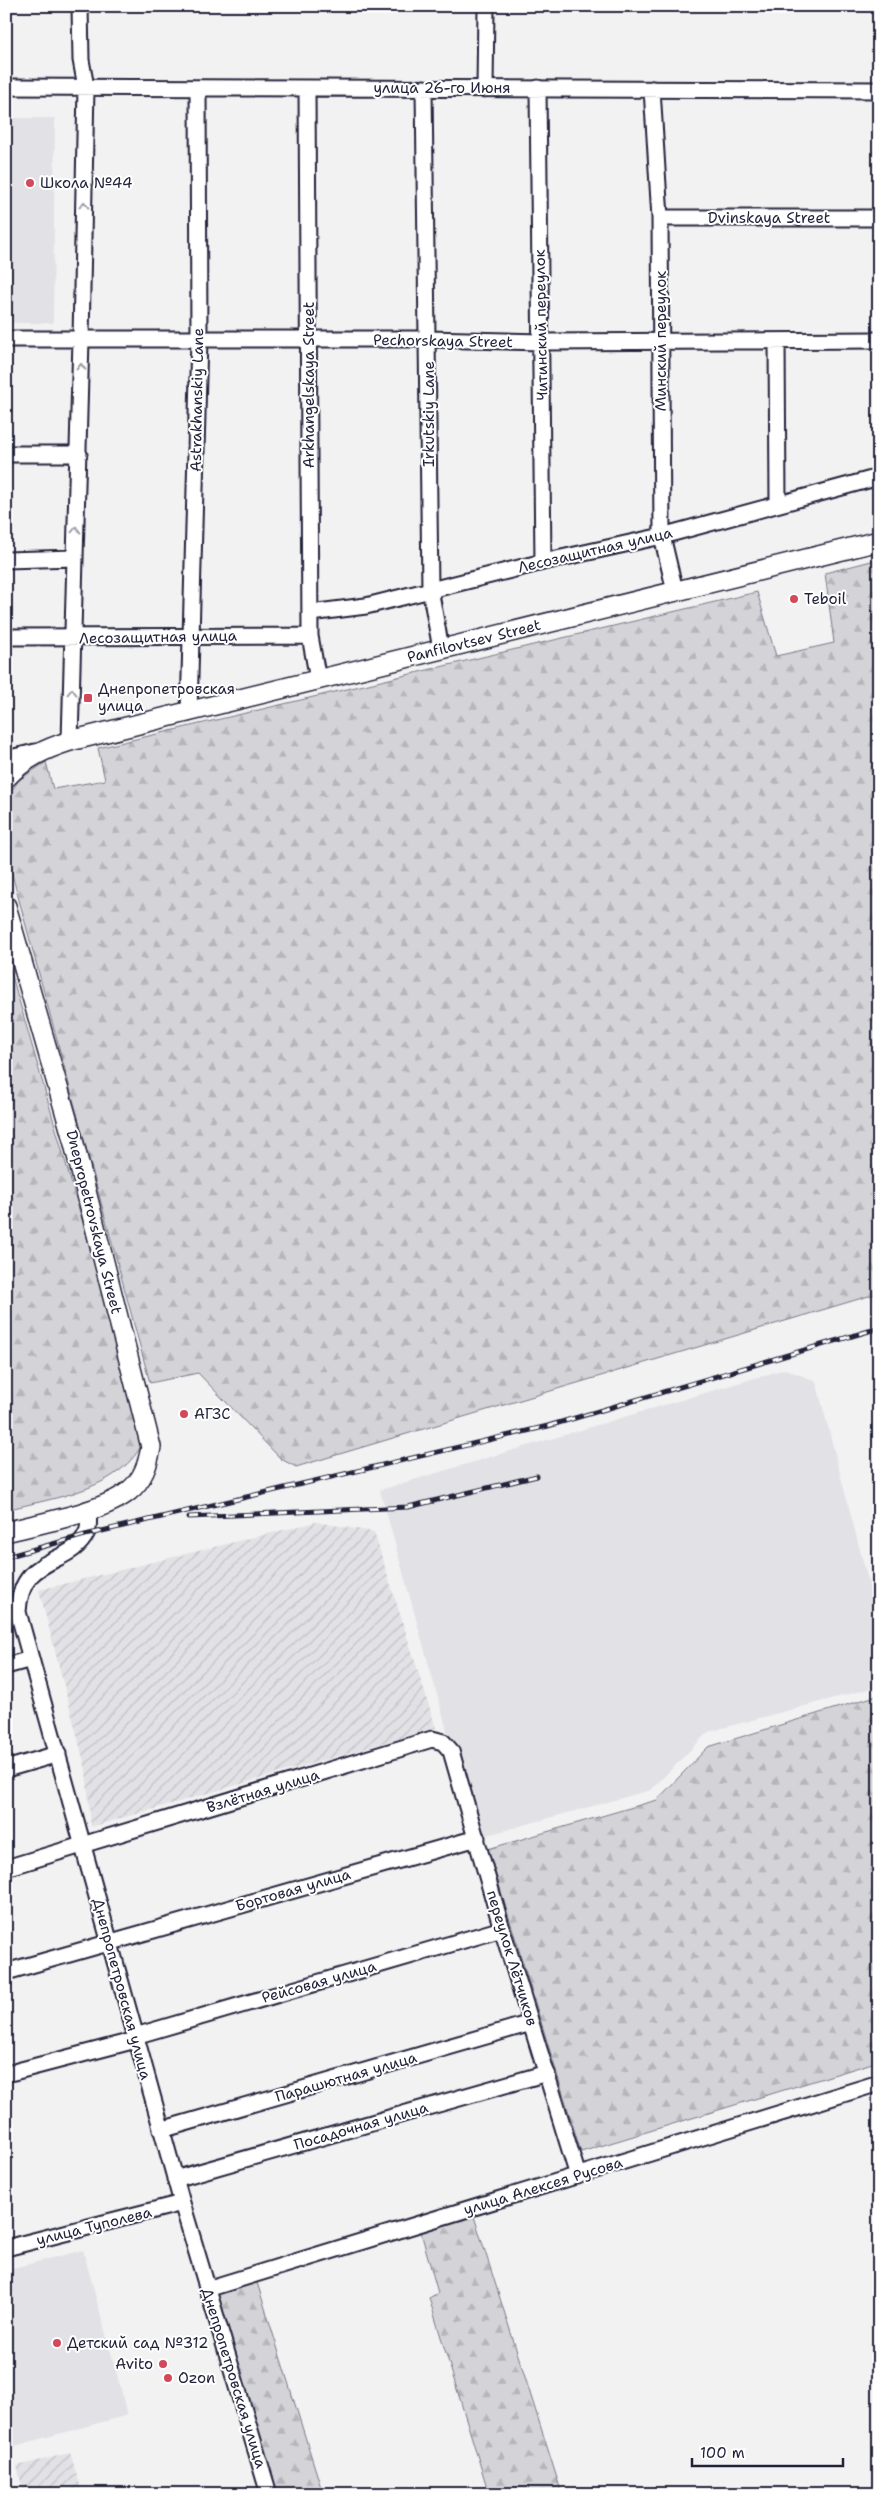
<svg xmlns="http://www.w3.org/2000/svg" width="885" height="2500" font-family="'Shantell Sans',sans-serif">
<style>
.built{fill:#e2e2e6}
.industrial{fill:url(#industrial-furrows)}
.forest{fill:url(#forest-firs);stroke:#7a7a8a}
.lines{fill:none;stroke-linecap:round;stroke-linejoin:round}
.minor-casing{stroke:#22223b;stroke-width:19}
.major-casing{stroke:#22223b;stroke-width:22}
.minor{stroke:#fff;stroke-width:15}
.major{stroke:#fff;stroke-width:19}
.rail-casing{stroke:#22223b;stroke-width:5}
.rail{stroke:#fff;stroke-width:3;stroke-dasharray:9;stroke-linecap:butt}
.oneway{stroke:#9c9ca7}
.poi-dot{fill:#d1495b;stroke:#fff;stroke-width:2}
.labels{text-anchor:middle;stroke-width:4;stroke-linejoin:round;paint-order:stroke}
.street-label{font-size:15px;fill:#22223b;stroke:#fff}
.poi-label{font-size:15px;fill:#22223b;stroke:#fff;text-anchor:start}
</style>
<defs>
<pattern id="industrial-furrows" width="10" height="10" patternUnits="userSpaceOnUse" patternTransform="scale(1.25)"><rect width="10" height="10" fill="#e2e2e6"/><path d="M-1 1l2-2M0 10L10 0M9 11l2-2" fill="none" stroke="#c2c2c6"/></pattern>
<pattern id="forest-firs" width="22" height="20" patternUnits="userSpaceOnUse" patternTransform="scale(1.25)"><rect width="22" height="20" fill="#d3d3d8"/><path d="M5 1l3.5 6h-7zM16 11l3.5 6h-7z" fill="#b5b5ba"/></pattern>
</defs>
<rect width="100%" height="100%" fill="#f2f2f3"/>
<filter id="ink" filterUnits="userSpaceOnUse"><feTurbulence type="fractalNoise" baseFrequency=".02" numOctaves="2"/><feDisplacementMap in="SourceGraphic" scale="10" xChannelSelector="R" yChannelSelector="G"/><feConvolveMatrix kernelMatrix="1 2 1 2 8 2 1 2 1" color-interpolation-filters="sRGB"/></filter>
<g filter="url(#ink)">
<path class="built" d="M 6,118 L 55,118 L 53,323 L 6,323 Z
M 785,1369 L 816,1381 L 879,1623 L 879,1686 L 708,1732 L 651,1790 L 477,1838 L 380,1490 Z
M 83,2250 L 128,2415 L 11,2447 L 6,2430 L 6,2270 Z"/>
<path class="industrial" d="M 316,1522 L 374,1532 L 436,1728 L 91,1827 L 86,1770 L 39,1590 Z
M 70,2453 L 83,2494 L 6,2494 L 22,2487 L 17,2466 Z"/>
<path class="forest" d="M 879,559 L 879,1293 L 296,1467 L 281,1459 L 198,1373 L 150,1383 L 6,852 L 6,799 L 19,780 L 46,762 L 53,789 L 105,780 L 98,748 L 757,592 L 776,656 L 834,643 L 825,573 Z
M 6,955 L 145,1439 C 121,1491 55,1497 6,1510 Z
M 879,1695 L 879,2061 L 581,2152 L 488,1849 L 657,1800 L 708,1747 Z
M 472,2210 L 562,2494 L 489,2494 L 429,2298 L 438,2293 L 420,2229 Z
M 255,2276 L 323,2494 L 276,2494 L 214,2289 Z"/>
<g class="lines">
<g class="minor-casing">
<path id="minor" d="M 6,87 L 879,90
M 307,88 L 310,636 L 318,680
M 424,88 L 430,589 L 441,649
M 538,88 L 543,562
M 485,89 L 486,6
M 652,89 L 660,218 L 662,536 L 675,591
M 660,218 L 879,218
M 6,339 L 429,339 L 541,342 L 879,340
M 777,341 L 778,503
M 6,454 L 79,454
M 6,560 L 75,558
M 310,613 L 366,606 L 543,562 L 662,536 L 879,477
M 6,637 L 310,636
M 189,713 L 199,339 L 198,88
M 70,741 L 81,339 L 86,87 L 81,60 L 80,6
M 6,759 L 35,752
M 88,1509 C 88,1517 90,1526 87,1532 C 71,1568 21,1552 18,1612 L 182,2203 L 269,2494
M 6,1666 L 31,1659
M 6,1769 L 58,1754
M 6,1868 L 432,1739 L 443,1742 L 451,1751 L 502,1929 L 578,2176
M 6,1972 L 477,1838
M 135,2036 L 502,1929
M 6,2074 L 136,2040
M 161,2130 L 531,2023
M 175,2179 L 547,2073
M 6,2248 L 182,2203
M 207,2289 L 879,2083"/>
</g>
<g class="major-casing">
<path id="major" d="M 6,778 C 25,758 45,749 70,741 L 879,541
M 6,906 L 72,1136 L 151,1447 C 148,1464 143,1480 129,1491 C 104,1512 40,1523 6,1532"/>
</g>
<use href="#minor" class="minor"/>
<use href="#major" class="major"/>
<g class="rail-casing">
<path id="rail" d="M 189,1517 L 408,1507 L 537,1476
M 6,1557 L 85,1535 L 548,1426 L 879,1328"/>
</g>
<use href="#rail" class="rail"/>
</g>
<defs><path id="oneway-chevron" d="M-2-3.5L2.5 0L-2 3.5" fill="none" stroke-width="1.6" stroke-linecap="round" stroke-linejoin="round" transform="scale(1.25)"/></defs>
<g class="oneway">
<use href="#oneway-chevron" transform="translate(84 205) rotate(-89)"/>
<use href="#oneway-chevron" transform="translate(81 367) rotate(-89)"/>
<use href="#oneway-chevron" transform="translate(76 530) rotate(-88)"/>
<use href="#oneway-chevron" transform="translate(72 692) rotate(-88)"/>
</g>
</g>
<g class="poi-dot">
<circle cx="30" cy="183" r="5"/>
<circle cx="794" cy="599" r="5"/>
<rect x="83" y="693" width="10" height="10" rx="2.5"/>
<circle cx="184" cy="1414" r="5"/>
<circle cx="57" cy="2343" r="5"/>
<circle cx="163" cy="2364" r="5"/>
<circle cx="168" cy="2378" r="5"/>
</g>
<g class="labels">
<g class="street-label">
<text x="442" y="93">улица 26-го Июня</text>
<text x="769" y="223">Dvinskaya Street</text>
<text transform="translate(541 325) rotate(-91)" y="5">Читинский переулок</text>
<text transform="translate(443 341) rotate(1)" y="5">Pechorskaya Street</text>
<text transform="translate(661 341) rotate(-90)" y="5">Минский переулок</text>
<text transform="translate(309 385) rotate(-90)" y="5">Arkhangelskaya Street</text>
<text transform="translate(197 400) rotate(-89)" y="5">Astrakhanskiy Lane</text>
<text transform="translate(429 414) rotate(-90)" y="5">Irkutskiy Lane</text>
<text transform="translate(595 550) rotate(-13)" y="5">Лесозащитная улица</text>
<text transform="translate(158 637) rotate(-1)" y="5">Лесозащитная улица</text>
<text transform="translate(474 641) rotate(-14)" y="5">Panfilovtsev Street</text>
<text transform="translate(94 1222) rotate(76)" y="5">Dnepropetrovskaya Street</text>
<text transform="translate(263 1791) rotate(-17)" y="5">Взлётная улица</text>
<text transform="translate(293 1890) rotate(-16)" y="5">Бортовая улица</text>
<text transform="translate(512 1958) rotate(73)" y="5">переулок Лётчиков</text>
<text transform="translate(319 1982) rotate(-16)" y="5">Рейсовая улица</text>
<text transform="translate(122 1989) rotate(75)" y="5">Днепропетровская улица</text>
<text transform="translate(346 2077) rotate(-16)" y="5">Парашютная улица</text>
<text transform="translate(361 2126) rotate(-16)" y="5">Посадочная улица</text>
<text transform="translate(543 2186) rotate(-17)" y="5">улица Алексея Русова</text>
<text transform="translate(94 2226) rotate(-14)" y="5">улица Туполева</text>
<text transform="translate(234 2378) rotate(73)" y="5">Днепропетровская улица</text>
</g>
<g class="poi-label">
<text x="40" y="188">Школа №44</text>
<text x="804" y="604">Teboil</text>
<text x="98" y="694">Днепропетровская<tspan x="98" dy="17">улица</tspan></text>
<text x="194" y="1419">АГЗС</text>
<text x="67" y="2348">Детский сад №312</text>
<text x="153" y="2369" text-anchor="end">Avito</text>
<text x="178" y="2383">Ozon</text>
</g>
</g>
<rect width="885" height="2500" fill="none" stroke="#fff" stroke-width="25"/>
<rect x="12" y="12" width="860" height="2475" fill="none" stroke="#22223b" stroke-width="2" filter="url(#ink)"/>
<path d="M692 2458v8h151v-8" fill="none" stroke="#22223b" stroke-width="2.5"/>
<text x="700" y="2458" font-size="15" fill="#22223b" stroke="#ffffff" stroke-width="4" paint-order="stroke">100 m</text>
</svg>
